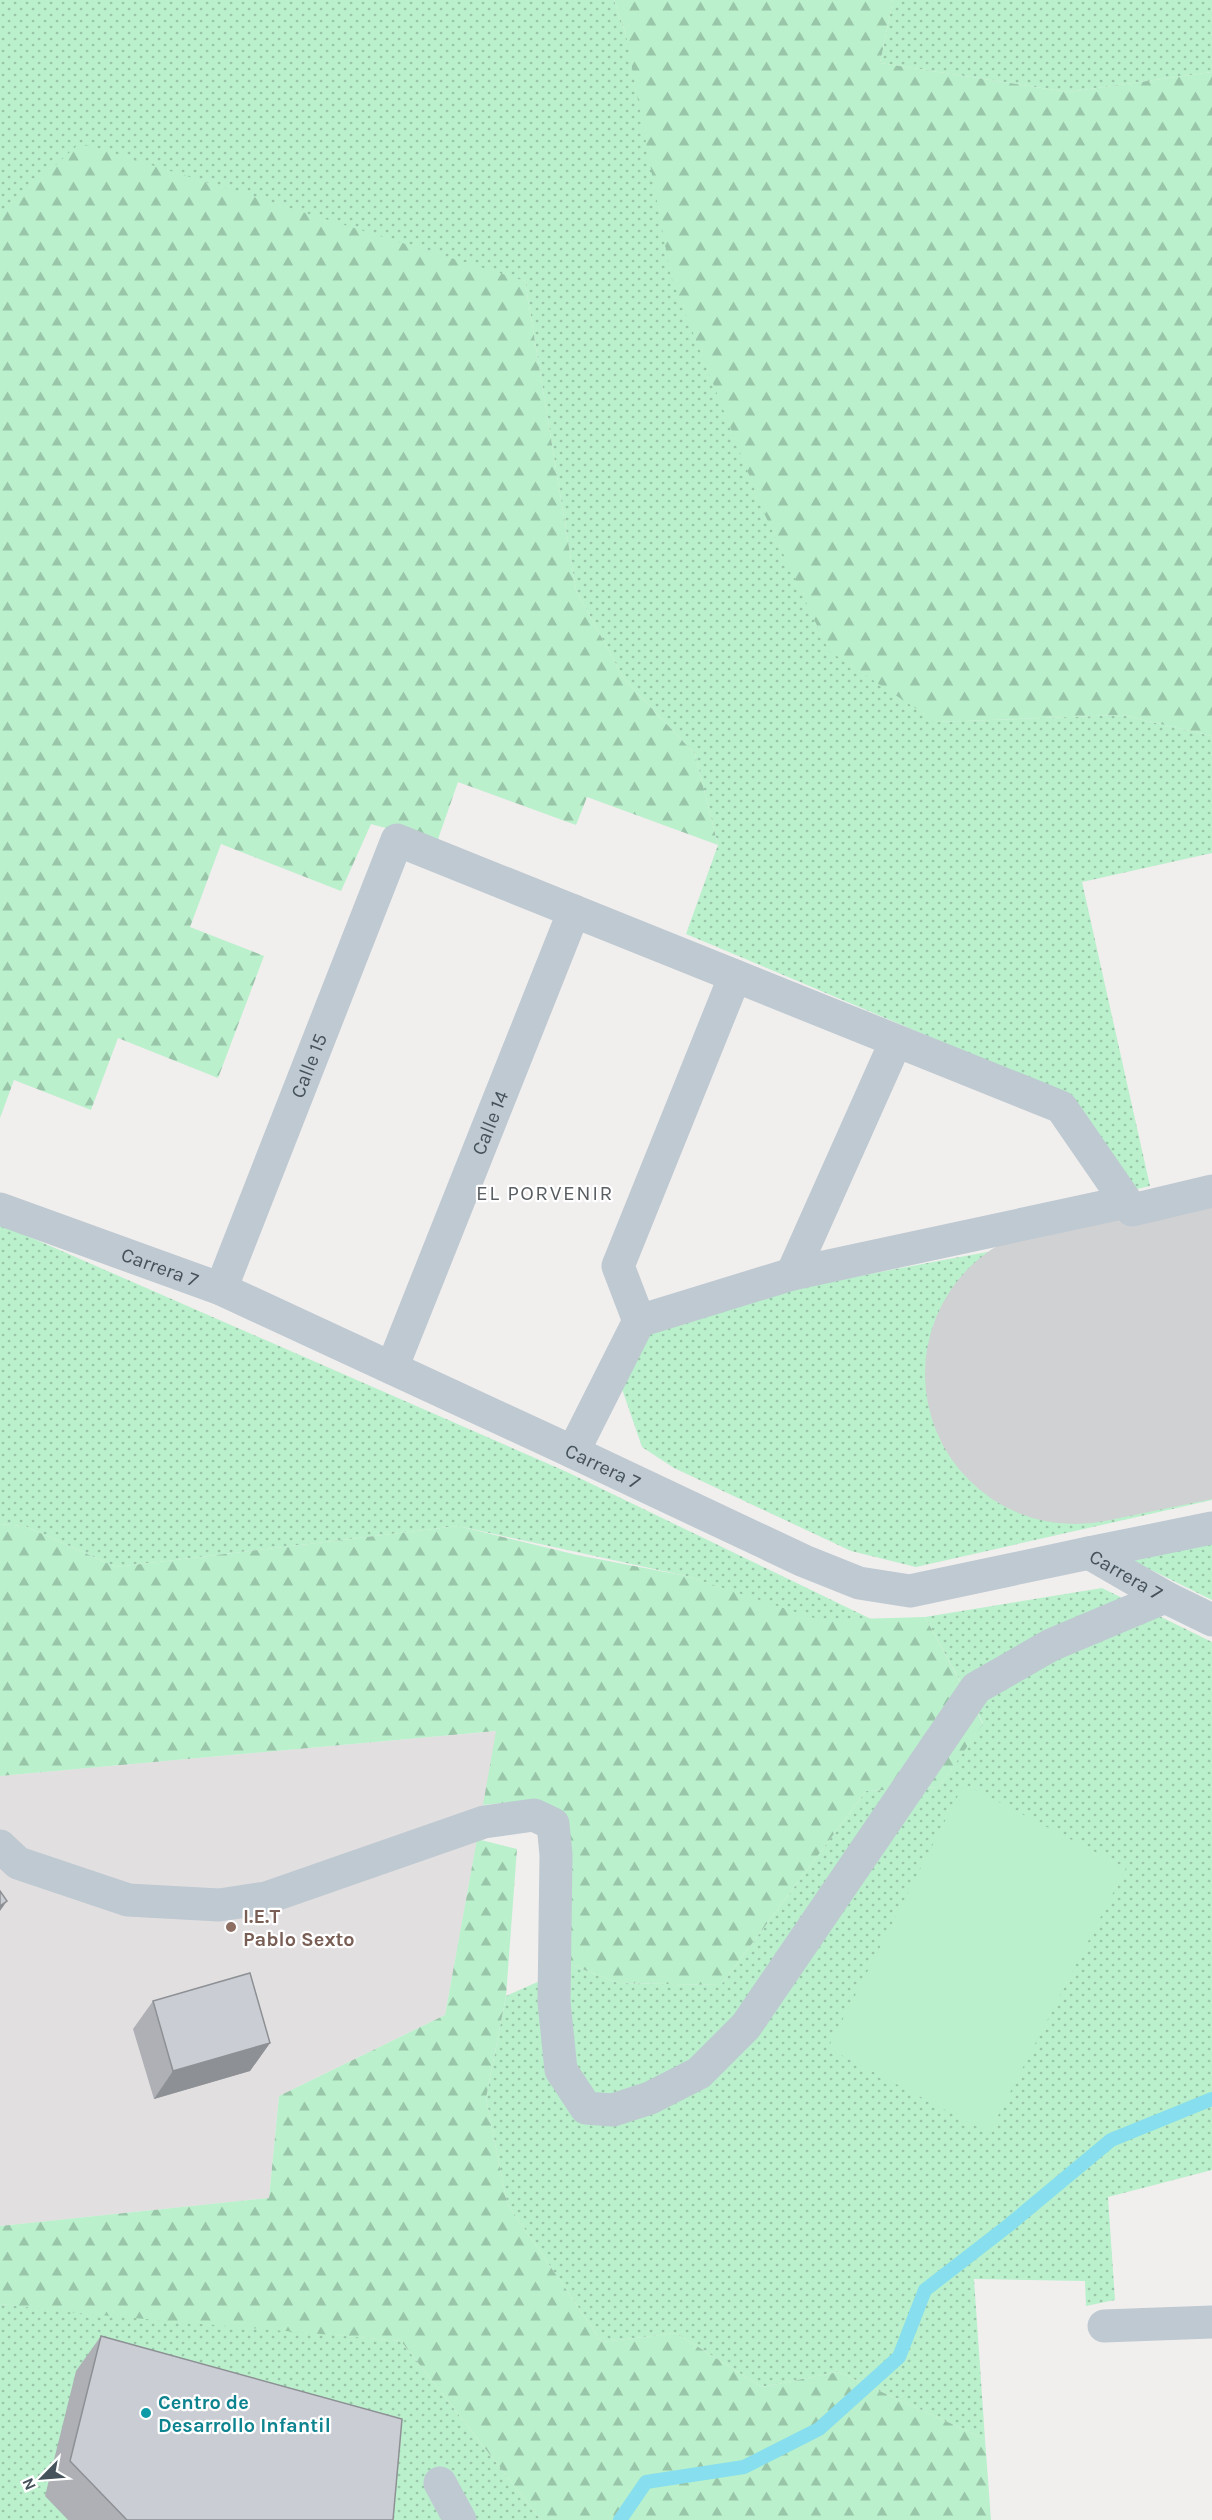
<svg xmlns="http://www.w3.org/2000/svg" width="1212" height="2520" font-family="Karla,sans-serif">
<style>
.education{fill:#e2dfe0}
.grass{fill:url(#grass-dots)}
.forest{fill:url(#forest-firs)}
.pitch{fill:#baf0cc}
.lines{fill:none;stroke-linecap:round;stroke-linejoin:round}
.stream{stroke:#86deee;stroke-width:14}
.runway{stroke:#d0d1d3;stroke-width:300}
.minor{stroke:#bec9d1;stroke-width:33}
.wall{fill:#aeb0b5}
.shaded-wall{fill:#8d9094}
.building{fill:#cacdd3;stroke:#8d9094;stroke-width:1.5}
.education-dot{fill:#8d6e63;stroke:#fff;stroke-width:2}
.culture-dot{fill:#0f9aa8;stroke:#fff;stroke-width:2}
.labels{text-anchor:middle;stroke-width:4.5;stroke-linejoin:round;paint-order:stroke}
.street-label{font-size:20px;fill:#45525c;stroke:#fff}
.education-label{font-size:20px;font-weight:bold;fill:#785e54;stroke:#fff;text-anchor:start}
.culture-label{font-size:20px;font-weight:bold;fill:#0d838f;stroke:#fff;text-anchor:start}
.neighbourhood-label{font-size:21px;letter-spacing:1.5px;fill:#5a5f63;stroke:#fff}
</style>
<defs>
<pattern id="grass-dots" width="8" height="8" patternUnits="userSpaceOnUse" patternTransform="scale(1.5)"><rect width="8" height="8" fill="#baf0cc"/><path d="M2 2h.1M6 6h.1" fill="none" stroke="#99c5a9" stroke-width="1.8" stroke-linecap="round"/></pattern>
<pattern id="forest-firs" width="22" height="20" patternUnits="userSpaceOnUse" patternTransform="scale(1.5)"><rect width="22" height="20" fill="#baf0cc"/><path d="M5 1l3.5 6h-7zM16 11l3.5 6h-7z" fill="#99c5a9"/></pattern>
</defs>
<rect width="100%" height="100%" fill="#f1eeee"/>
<path class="education" d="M 497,1731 L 445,2015 L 279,2096 L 269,2198 L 0,2226 L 0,1776 Z"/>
<path class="grass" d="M 0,0 L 614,0 L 626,35 L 936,722 L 1122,715 L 1212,736 L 1212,853 L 1082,882 L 1150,1186 L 1133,1190 L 1068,1095 L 686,934 L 718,845 L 695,754 L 624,679 L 576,590 L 525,281 L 0,215 Z
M 893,0 L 1212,0 L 1212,72 L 1068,92 L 880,63 Z
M 1212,1210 L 1212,1500 L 916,1567 L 851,1551 L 674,1468 L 642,1447 L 621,1386 L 647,1329 C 831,1272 1024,1249 1212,1210 Z
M 0,1224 L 567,1472 L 871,1619 L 820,1621 L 686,1576 L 458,1526 L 116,1567 L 25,1526 L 0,1524 Z
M 1212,1539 L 1212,1600 L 1123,1556 Z
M 1102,1588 L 1212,1642 L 1212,2170 L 1108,2197 L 1115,2300 L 1086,2306 L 1085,2281 L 974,2279 L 985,2439 L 838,2372 L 762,2387 L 676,2333 L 602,2342 L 507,2203 L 486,2098 L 506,1996 L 574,1966 L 618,1983 L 721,1985 L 866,1791 L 939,1787 L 983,1723 L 925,1617 Z
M 0,2304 L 401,2341 L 541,2520 L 0,2520 Z"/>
<path class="forest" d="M 614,0 L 893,0 L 880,63 L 1068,92 L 1212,72 L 1212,736 L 1122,715 L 936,722 L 829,651 L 764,513 L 671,277 L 626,35 Z
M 80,143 L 525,281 L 576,590 L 624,679 L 695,754 L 718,845 L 587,797 L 576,825 L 458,782 L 437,842 L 371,824 L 341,891 L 221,844 L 190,927 L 264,956 L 218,1078 L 118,1038 L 91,1110 L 14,1080 L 0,1118 L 0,215 Z
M 0,1524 L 25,1526 L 116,1567 L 458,1526 L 577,1555 L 686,1576 L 820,1620 L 925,1617 L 983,1724 L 939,1787 L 866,1791 L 721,1985 L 618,1983 L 574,1966 L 565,1971 L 534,1800 L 483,1805 L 496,1731 L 0,1776 Z
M 477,1839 L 517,1849 L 506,1996 L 486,2098 L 507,2203 L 602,2342 L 676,2333 L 762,2387 L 838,2372 L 985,2439 L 991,2520 L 541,2520 L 401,2341 L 76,2313 L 0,2304 L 0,2226 L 269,2198 L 279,2096 L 445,2015 Z"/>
<path class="pitch" d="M 964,1784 L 1126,1868 L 989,2133 L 828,2048 Z"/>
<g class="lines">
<path class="stream" d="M 620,2520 L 646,2482 L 744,2467 L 819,2429 L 899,2357 L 925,2290 L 1009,2225 L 1111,2140 L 1212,2099"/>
<path class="runway" d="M 1075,1374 L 1212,1346"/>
<g class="minor">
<path id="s1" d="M 0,1209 L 221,1289 L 573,1452 L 804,1561 L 859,1583 L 910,1591 L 1089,1553 L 1165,1597 L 1212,1620"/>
<path d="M 792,1274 L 896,1041"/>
<path id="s2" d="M 221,1289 L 397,840 L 1061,1107 L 1132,1210 L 1212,1191"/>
<path d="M 639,1321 L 792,1274 L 1126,1202"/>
<path id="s3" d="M 392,1368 L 574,911"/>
<path d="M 573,1452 L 639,1321 L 618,1266 L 735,976"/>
<path d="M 1089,1553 L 1212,1528"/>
<path d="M 0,1846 L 18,1863 L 128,1900 L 219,1905 L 266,1898 L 484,1822 L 534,1815 L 553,1824 L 556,1855 L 554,2002 L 561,2070 L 586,2108 L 613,2110 L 650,2098 L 699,2073 L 746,2026 L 976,1688 L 1051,1645 L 1165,1597"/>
<path d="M 1104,2326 L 1212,2322"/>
<path d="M 440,2483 L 460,2520"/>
</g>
</g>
<path class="wall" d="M 153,2001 L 270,2043 L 250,2071 L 154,2099 L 133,2029 Z
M 101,2336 L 393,2520 L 68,2520 L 45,2496 L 76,2371 Z"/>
<path class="shaded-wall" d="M 7,1901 L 0,1911 L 0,1906 Z
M 270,2043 L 250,2071 L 154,2099 L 173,2071 Z"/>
<path class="building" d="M 0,1891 L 7,1901 L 0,1906 Z
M 250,1973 L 270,2043 L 173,2071 L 153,2001 Z
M 101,2336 L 402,2419 L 393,2520 L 127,2520 L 70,2461 Z"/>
<circle class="education-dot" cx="231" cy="1927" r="6"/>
<circle class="culture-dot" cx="146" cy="2413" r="6"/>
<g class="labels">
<g class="street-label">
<text dy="7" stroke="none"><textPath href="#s2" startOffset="240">Calle 15</textPath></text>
<text dy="7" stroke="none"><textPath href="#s3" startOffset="264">Calle 14</textPath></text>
<text dy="7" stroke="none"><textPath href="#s1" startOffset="170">Carrera 7</textPath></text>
<text dy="7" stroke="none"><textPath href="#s1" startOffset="656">Carrera 7</textPath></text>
<text dy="7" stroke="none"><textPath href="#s1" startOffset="1215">Carrera 7</textPath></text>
</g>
<g class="education-label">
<text x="243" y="1923">I.E.T<tspan x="243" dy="23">Pablo Sexto</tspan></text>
</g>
<g class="culture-label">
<text x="158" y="2409">Centro de<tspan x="158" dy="23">Desarrollo Infantil</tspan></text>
</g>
<g class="neighbourhood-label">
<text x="545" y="1200">EL PORVENIR</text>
</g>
</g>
<g transform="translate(42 2478) rotate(245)" stroke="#ffffff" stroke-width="4.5" paint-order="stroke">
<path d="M0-4.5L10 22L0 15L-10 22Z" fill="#45525c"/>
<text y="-9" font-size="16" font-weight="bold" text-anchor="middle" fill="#45525c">N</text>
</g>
</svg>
